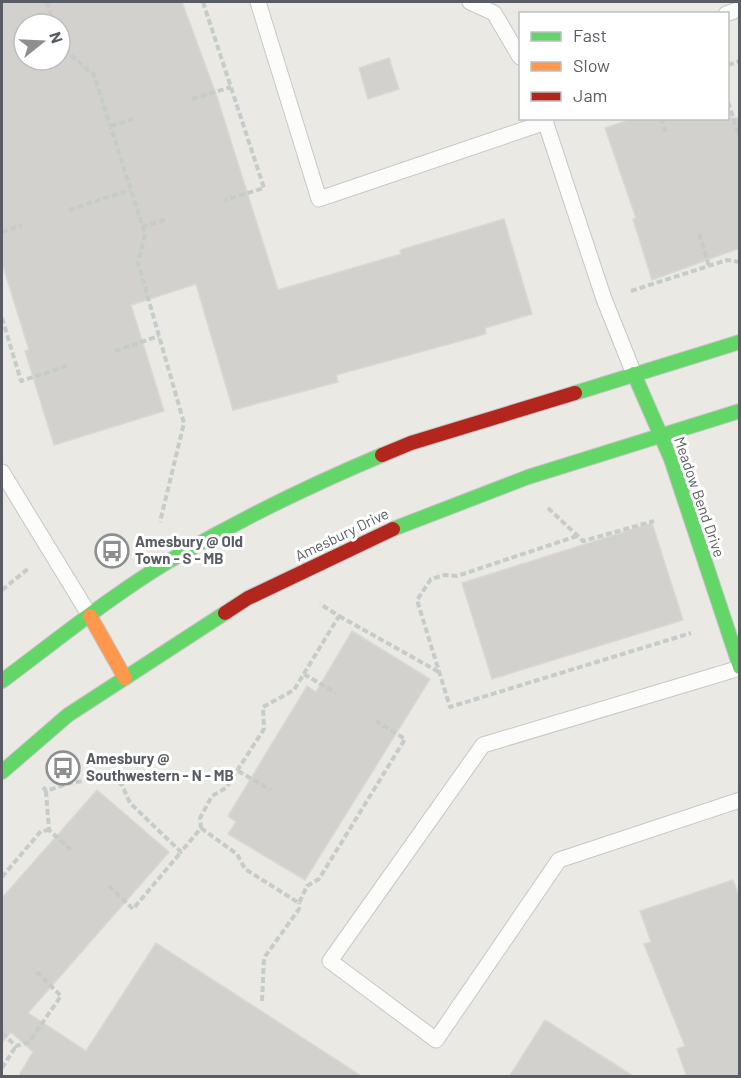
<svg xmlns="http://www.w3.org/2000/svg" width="741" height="1078" font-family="Barlow,sans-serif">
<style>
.building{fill:#d2d1ce;stroke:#dad8d3;stroke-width:1.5;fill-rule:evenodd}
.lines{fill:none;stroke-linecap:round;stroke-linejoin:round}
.lane-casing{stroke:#c7c7c6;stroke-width:17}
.fast-casing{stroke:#c5c5c5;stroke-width:16}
.slow-casing{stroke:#c5c5c5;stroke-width:16}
.jam-casing{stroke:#c5c5c5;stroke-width:16}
.path{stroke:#c6ccc9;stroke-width:4;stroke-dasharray:6 3;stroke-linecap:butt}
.lane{stroke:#fcfcfb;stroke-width:15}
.fast{stroke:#63d668;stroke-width:14}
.slow{stroke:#ff974d;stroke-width:14}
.jam{stroke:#b3261e;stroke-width:14}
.labels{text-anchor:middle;stroke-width:6;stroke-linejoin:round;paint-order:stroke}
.street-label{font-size:15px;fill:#595d63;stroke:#fff}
.poi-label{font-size:15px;font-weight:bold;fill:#595d63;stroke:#fff;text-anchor:start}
</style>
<rect width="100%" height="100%" fill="#eae9e4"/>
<path class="building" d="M 2,2 L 182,2 L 217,97 L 278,290 L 401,254 L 400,250 L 504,219 L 532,314 L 485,328 L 486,334 L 336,375 L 338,382 L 233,410 L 196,284 L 131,305 L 164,411 L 54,445 L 25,351 L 29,350 L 2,263 ZM 24,24 L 60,24 L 60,60 L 24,60 Z
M 389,58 L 399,89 L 368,99 L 359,68 Z
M 634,118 L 740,118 L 740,248 L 652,280 L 633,219 L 636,218 L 605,128 Z
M 652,523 L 683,620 L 492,679 L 462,583 Z
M 352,631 L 430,679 L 305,880 L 228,834 L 236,822 L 228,816 L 307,686 L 316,692 Z
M 97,790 L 169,852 L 28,1013 L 86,1051 L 156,943 L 363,1077 L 18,1077 L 33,1052 L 11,1032 L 2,1043 L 2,898 Z
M 733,880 L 740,899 L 740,1077 L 687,1077 L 677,1049 L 685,1046 L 644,944 L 651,942 L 640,911 Z
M 545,1020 L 635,1077 L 509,1077 Z"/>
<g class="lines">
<g class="lane-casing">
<path id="lane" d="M 258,2 L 319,199 L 546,122
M 470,2 L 494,13 L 520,57
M 726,14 L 740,9
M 544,118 L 604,299 L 634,374
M 2,472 L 90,616
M 740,668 L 483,745 L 330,961 L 436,1040 L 559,860 L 740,800"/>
</g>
<g class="fast-casing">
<path id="fast" d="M 634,374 L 671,459 L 740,667
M 575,393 L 740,342
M 393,529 L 528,477 L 740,411
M 2,681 C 60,638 118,590 181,554 C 245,517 313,484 382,455
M 2,772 L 68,715 L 225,613"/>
</g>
<g class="slow-casing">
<path id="slow" d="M 90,616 L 125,678"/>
</g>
<g class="jam-casing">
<path id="jam" d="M 382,455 L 411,443 L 575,393
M 225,613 L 248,598 L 393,529"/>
</g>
<path class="path" d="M 47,2 L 54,24
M 203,2 L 264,188 L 225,200
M 60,42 L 61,47 L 94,75 L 145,234 L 138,263 L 184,423 L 160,522
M 728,65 L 740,61
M 192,99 L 231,87
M 728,102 L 740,138
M 661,118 L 666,133
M 111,126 L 137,118
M 69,210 L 130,190
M 142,227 L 167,219
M 2,232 L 22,225
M 699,234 L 709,266
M 631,291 L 727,260 L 740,262
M 2,318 L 21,381 L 67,366
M 115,351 L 159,336
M 548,508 L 583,541 L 654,521
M 577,536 L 457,576 L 445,575 L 431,579 L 417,600 L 450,707 L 691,633
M 2,590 L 29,568
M 339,616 L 439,672
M 304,674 L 336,693
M 238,771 L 271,790
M 43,787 L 46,791 L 70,783 L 113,777 L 122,785 L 130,803 L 181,852 L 201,828 L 200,818 L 212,796 L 226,788 L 264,729 L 263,707 L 294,690 L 339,616 L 320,604
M 46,791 L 49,830 L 71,850
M 201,828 L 237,854 L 245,869 L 299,903 L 307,886 L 319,879 L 405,739 L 376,721
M 2,877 L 41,831 L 49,830
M 109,886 L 133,909 L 181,852
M 262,1001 L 264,958 L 299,909 L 299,903
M 2,1033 L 16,1046 L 29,1042 L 61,996 L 35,970
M 2,1068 L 16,1046"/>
<use href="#lane" class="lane"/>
<use href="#fast" class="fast"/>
<use href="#slow" class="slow"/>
<use href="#jam" class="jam"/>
</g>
<defs>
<g id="bus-ring" transform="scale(1.725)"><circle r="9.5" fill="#fff" stroke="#8c8e90" stroke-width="1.5"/><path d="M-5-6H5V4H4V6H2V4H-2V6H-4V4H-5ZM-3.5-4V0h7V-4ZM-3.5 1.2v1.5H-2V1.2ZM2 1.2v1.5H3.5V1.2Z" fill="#8c8e90"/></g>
</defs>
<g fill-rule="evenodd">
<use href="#bus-ring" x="112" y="551"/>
<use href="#bus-ring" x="63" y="768"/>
</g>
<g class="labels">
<g class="street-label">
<text transform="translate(699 497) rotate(71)" y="5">Meadow Bend Drive</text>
<text transform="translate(342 535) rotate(-26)" y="5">Amesbury Drive</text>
</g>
<g class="poi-label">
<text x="135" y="547">Amesbury @ Old<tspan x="135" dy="17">Town - S - MB</tspan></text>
<text x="86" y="764">Amesbury @<tspan x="86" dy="17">Southwestern - N - MB</tspan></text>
</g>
</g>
<rect width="741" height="1078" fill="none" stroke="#595d63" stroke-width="6"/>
<rect x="519" y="12" width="210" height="108" fill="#ffffff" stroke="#bdbec1" stroke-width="1.5"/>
<rect x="531" y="32" width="30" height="9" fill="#63d668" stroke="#bdbec1" stroke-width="1.5"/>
<text x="573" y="42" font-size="18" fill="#595d63">Fast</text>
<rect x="531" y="62" width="30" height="9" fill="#ff974d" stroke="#bdbec1" stroke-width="1.5"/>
<text x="573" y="72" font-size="18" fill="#595d63">Slow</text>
<rect x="531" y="92" width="30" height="9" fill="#b3261e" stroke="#bdbec1" stroke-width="1.5"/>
<text x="573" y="102" font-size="18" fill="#595d63">Jam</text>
<g transform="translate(42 42) rotate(72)"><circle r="28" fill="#ffffff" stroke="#bdbec1" stroke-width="1.5"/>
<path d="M0-4.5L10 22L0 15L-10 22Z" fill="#8c8e90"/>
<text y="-9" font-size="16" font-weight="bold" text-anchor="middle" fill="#595d63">N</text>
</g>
</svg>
